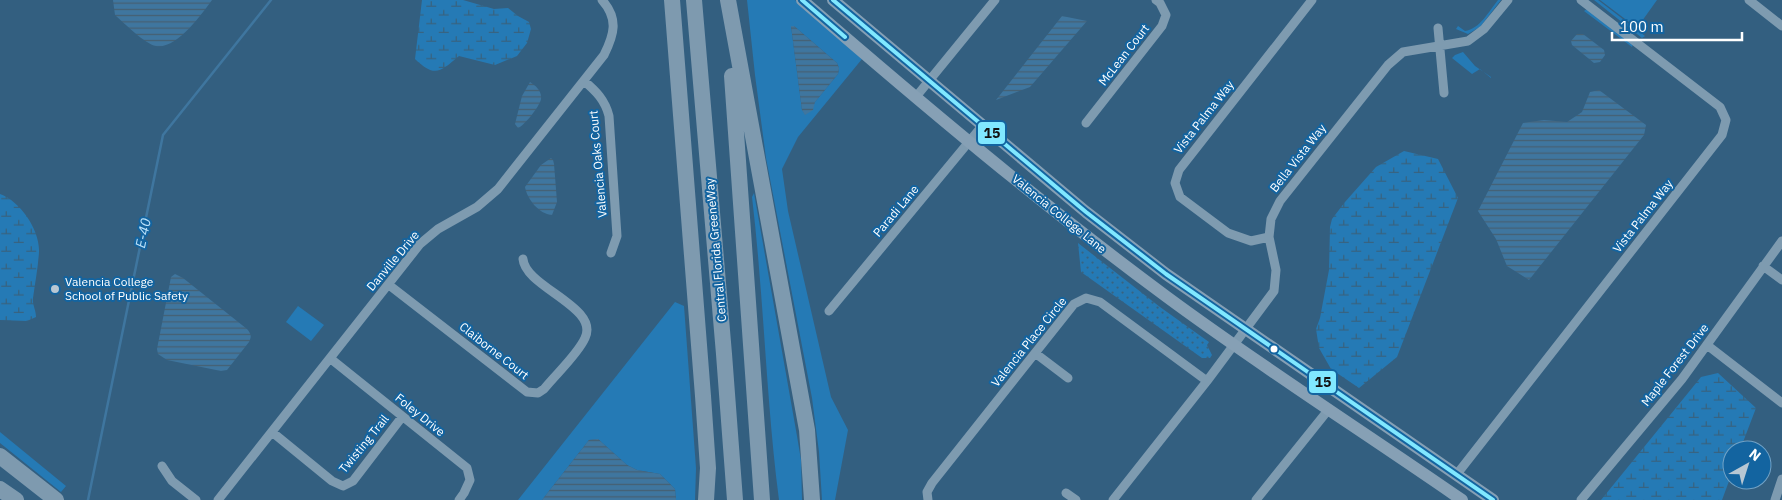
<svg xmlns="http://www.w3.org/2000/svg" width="1782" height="500" font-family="'IBM Plex Sans',sans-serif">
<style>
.green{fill:#257ab5;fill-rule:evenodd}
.wetland{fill:url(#wetland-marsh)}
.park{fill:url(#park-dots)}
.water{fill:url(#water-rules)}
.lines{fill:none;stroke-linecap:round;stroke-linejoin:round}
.stream{stroke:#3f769f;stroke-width:2.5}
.street{stroke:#7e9bb0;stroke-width:9}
.secondary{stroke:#86a0b5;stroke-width:12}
.highway{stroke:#7e9aaf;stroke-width:16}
.bus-1-casing{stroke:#1364a0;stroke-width:8}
.bus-1{stroke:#80e8ff;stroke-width:4}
.poi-dot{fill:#b8c7d3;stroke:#1364a0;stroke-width:2}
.bus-dot{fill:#fff;stroke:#1364a0;stroke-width:2}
.labels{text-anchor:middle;stroke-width:4;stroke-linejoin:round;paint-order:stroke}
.street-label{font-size:12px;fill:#fff;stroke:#1364a0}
.poi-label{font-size:12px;fill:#fff;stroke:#1364a0;text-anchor:start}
.water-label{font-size:14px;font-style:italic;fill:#bce2fa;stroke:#1364a0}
.line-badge{stroke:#1364a0;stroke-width:2}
.pale-badge-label{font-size:14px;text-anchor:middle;font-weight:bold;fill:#111}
</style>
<defs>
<pattern id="wetland-marsh" width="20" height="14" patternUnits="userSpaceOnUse" patternTransform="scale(1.25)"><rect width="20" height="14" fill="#257ab5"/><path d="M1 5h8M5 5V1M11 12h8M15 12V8" fill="none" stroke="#386380"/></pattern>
<pattern id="park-dots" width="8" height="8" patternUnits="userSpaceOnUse" patternTransform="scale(1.25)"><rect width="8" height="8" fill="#257ab5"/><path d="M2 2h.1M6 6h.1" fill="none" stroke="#386380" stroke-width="1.8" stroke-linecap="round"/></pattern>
<pattern id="water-rules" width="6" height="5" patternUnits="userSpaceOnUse" patternTransform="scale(1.25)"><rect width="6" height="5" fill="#3f769f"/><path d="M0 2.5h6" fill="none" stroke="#465f71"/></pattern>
</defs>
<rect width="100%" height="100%" fill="#335f80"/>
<path class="green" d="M 747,0 L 795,0 L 862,59 L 798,137 L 782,169 L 788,211 L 831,397 L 848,430 L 835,500 L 822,500 L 819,452 L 812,398 L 766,158 L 755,75 ZM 791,26 L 794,26 L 837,63 L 839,68 L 838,74 L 805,114 L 802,110 Z
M 1498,0 L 1501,0 L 1480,27 L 1468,34 L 1456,29 L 1458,26 L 1465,31 C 1480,29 1489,11 1498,0 Z
M 1594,0 L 1598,0 L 1645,36 L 1642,38 Z
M 1600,0 L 1657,0 L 1637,28 Z
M 1587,9 L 1633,44 L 1632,47 L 1584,11 Z
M 1463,52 L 1475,66 L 1491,77 L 1491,78 L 1480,69 L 1472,74 L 1452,58 L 1455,55 Z
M 754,193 L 797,436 L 801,460 L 802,500 L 779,500 C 766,399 764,298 752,197 Z
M 675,302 L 684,306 L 696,468 L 695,500 L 676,500 L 675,489 L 660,474 L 637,470 L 627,465 L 598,439 L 589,440 L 542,500 L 518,500 Z
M 298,306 L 324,325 L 311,341 L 286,322 Z
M 0,432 L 66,486 L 61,492 L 0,443 Z"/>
<path class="wetland" d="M 422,0 L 463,0 L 494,9 L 508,8 L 518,16 L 529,22 L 531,29 L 527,43 L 517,56 L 495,65 L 459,56 C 440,72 435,78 415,59 Z
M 1404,151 L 1438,159 L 1458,198 L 1397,357 L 1359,388 L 1331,369 L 1319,348 L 1316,329 L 1320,318 L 1329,270 L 1330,227 L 1332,219 L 1345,202 L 1376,167 Z
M 0,194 C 20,201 40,230 39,252 C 38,268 35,283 33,298 C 32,304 36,310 36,317 L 27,321 L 0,320 Z
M 1718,373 L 1756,408 L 1740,450 L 1732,450 L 1732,473 L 1722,500 L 1601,500 L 1701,377 Z"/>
<path class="park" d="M 1078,243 L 1160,307 L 1209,342 L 1207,345 L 1212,355 L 1210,358 L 1202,358 L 1081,272 Z"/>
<path class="water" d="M 113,0 L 212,0 C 202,14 176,50 156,46 C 145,44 124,23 115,15 Z
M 1062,16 L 1087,21 L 1030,87 L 996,100 Z
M 791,26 L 794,26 L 837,63 L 839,68 L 838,74 L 815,102 L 813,110 L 805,115 L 802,110 Z
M 1577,34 L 1583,34 L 1604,50 L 1605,55 L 1600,62 L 1594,63 L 1572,45 L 1571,41 Z
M 530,82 C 536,86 542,91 541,99 C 540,106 524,126 518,128 L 515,124 L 522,96 Z
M 1599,90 L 1646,125 L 1644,135 L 1529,280 L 1507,266 L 1496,239 L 1478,211 L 1523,123 L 1544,120 L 1567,122 L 1582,112 L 1590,92 Z
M 551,158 L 553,160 L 554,164 L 557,202 L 552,215 C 539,214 527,199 525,187 L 541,165 Z
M 175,274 L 183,278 L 247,329 C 251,334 252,336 249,342 L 227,370 L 221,371 L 167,360 L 158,354 L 157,349 L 171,277 Z
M 598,439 L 627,465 L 637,470 L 660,474 L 675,489 L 676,500 L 542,500 L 589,440 Z"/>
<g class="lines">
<path class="stream" d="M 88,500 L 163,135 L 271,0"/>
<path class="street" d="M 1749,0 L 1782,26
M 1438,28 L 1444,93
M 584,81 C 596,91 605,100 609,116 L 617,236 L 611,253
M 915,98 L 995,0
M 1086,123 L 1162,26 L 1166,15 L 1160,3 L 1156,0
M 1269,237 L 1251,241 L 1228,233 L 1180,197 L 1175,183 L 1179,170 L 1312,0
M 1763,266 L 1782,280
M 389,285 L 527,392 L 538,393 L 544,389 C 556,374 578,354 585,338 C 600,307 525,287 523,259
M 829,311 L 982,126
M 1707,345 L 1782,403
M 1035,353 L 1068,378
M 331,359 L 467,468 L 470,480 L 464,493 L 459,500
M 272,432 L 332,481 L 343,486 L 353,481 L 402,417
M 162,466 L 172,481 L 196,500
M 1457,474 L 1722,135 L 1726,120 L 1720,107 L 1581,0
M 1066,493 L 1076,500
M 218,500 L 420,244 L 438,229 L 477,207 L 498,189 L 604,55 C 614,35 619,19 602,0
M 928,500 L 927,492 L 932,483 L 1074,304 L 1086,298 L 1100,302 L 1207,381
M 1113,500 L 1207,381 L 1274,291 L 1276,270 L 1269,237 L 1271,219 L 1280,201 L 1388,65 L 1403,52 L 1468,41 L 1484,29 L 1508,0
M 1256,500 L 1329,409
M 1581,500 L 1682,379 L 1782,241
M 1775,500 L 1782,479"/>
<path class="secondary" d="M 802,0 C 921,103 1041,204 1167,297 C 1263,368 1364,432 1462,500
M 833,0 L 1086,212 L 1166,274 L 1493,500"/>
<path class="highway" d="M 672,0 L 703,396 L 708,468 L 706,500
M 694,0 L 724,354 L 735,500
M 728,0 L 807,430 L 812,500
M 732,76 L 762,500
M 0,456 L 56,500
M 0,489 L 16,500"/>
<g class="bus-1-casing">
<path id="bus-1" d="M 802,0 L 845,37
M 833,0 L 1086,212 L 1166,274 L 1493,500"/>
</g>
<use href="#bus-1" class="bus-1"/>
</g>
<circle class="poi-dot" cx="55" cy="289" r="5"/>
<circle class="bus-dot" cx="1274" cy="349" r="4.5"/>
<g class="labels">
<g class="street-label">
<text transform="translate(1124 55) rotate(-52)" y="4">McLean Court</text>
<text transform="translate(1204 117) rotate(-52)" y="4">Vista Palma Way</text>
<text transform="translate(1298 158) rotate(-52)" y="4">Bella Vista Way</text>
<text transform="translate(598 164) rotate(-95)" y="4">Valencia Oaks Court</text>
<text transform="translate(896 211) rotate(-50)" y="4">Paradi Lane</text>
<text transform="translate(1059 214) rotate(39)" y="4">Valencia College Lane</text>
<text transform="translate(1643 216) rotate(-52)" y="4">Vista Palma Way</text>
<text transform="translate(716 250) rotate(-95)" y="4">Central Florida GreeneWay</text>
<text transform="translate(393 261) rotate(-50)" y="4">Danville Drive</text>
<text transform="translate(1029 342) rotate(-51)" y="4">Valencia Place Circle</text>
<text transform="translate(494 351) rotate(38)" y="4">Claiborne Court</text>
<text transform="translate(1675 365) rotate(-52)" y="4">Maple Forest Drive</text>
<text transform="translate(420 415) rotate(39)" y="4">Foley Drive</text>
<text transform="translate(364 444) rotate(-51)" y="4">Twisting Trail</text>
</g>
<g class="poi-label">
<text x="65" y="286">Valencia College<tspan x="65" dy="14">School of Public Safety</tspan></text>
</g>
<g class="water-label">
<text transform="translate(143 233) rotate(-78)" y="5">E-40</text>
</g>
</g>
<g class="line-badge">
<rect x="977" y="121" width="29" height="24" rx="5" fill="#80e8ff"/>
<rect x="1308" y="370" width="29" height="24" rx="5" fill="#80e8ff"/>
</g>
<g class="pale-badge-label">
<text x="992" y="138">15</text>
<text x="1323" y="387">15</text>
</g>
<g transform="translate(1747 465) rotate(39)"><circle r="24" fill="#1364a0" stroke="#71a2c6"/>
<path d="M0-4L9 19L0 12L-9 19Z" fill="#b8c7d3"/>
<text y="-8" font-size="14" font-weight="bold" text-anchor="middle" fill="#ffffff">N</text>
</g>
<path d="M1612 32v8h130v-8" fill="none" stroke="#ffffff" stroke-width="2.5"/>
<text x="1620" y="32" font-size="15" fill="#ffffff" stroke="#1364a0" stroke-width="4" paint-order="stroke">100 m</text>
</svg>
